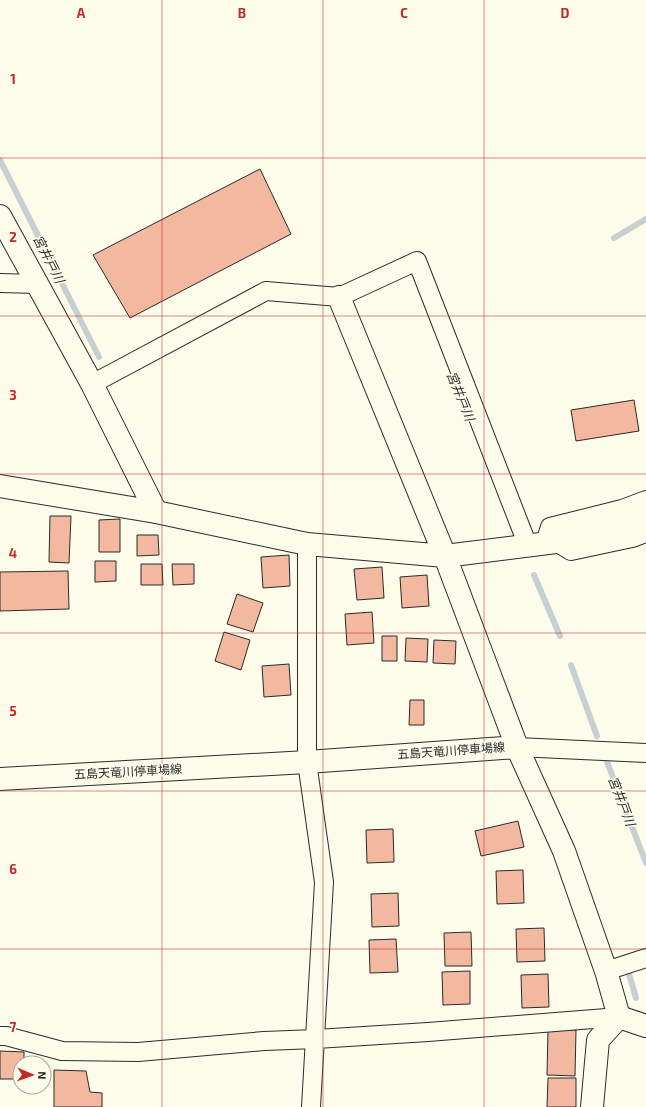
<svg xmlns="http://www.w3.org/2000/svg" width="646" height="1107" font-family="'Exo 2','Noto Sans JP',sans-serif">
<style>
.lines{fill:none;stroke-linecap:round;stroke-linejoin:round}
.stream{stroke:#c7d0d0;stroke-width:6}
.building{fill:#f2b8a0;stroke:#2b2b2b}
.street-casing{stroke:#2b2b2b;stroke-width:20}
.secondary-casing{stroke:#2b2b2b;stroke-width:24}
.street{stroke:#fdfbea;stroke-width:18}
.secondary{stroke:#fdfbea;stroke-width:22}
.grid{fill:none;stroke:#c62828;stroke-width:1;stroke-opacity:0.55}
.labels{text-anchor:middle;stroke-width:3;stroke-linejoin:round;paint-order:stroke}
.street-label{font-size:12px;fill:#2b2b2b;stroke:#fdfbea}
.water-label{font-size:13px;font-style:italic;fill:#2b2b2b;stroke:#fdfbea}
.grid-label{font-size:13px;text-anchor:middle;font-weight:bold;fill:#c62828;stroke:#fdfbea;stroke-width:3;stroke-linejoin:round;paint-order:stroke}
</style>
<rect width="100%" height="100%" fill="#fdfbea"/>
<g class="lines">
<path class="stream" d="M 0,160 L 99,357
M 614,238 L 646,219
M 534,575 L 560,636
M 571,665 L 597,736
M 607,762 L 646,863
M 627,967 L 636,998"/>
</g>
<path class="building" d="M 260,169 L 291,234 L 130,318 L 93,255 Z
M 634,400 L 639,431 L 576,441 L 571,410 Z
M 50,516 L 71,516 L 69,563 L 49,562 Z
M 120,519 L 120,552 L 99,552 L 99,520 Z
M 137,535 L 158,535 L 159,555 L 137,556 Z
M 289,555 L 290,586 L 263,588 L 261,557 Z
M 95,561 L 116,561 L 116,581 L 95,582 Z
M 141,564 L 162,564 L 163,585 L 141,585 Z
M 172,564 L 194,564 L 194,584 L 173,585 Z
M 382,567 L 384,598 L 357,600 L 354,569 Z
M 68,571 L 69,609 L 0,611 L 0,572 Z
M 427,575 L 429,606 L 402,608 L 400,577 Z
M 237,594 L 263,603 L 253,632 L 227,624 Z
M 372,612 L 374,643 L 347,645 L 345,614 Z
M 224,632 L 250,640 L 241,670 L 215,661 Z
M 382,636 L 397,636 L 397,661 L 382,661 Z
M 406,638 L 428,639 L 427,662 L 405,661 Z
M 434,640 L 456,641 L 455,664 L 433,663 Z
M 289,664 L 291,695 L 264,697 L 262,666 Z
M 410,700 L 424,700 L 424,725 L 409,725 Z
M 518,821 L 524,847 L 481,856 L 475,831 Z
M 393,829 L 394,862 L 367,863 L 366,830 Z
M 523,870 L 524,903 L 497,904 L 496,871 Z
M 398,893 L 399,926 L 372,927 L 371,894 Z
M 544,928 L 545,961 L 517,962 L 516,929 Z
M 471,932 L 472,966 L 445,966 L 444,933 Z
M 396,939 L 398,972 L 370,973 L 369,940 Z
M 470,971 L 470,1004 L 443,1005 L 442,972 Z
M 548,974 L 549,1007 L 522,1008 L 521,975 Z
M 548,1030 L 576,1030 L 575,1076 L 547,1075 Z
M 0,1051 L 24,1052 L 24,1063 L 20,1063 L 20,1079 L 0,1079 Z
M 54,1070 L 86,1071 L 90,1092 L 102,1093 L 102,1107 L 54,1107 Z
M 548,1078 L 576,1078 L 576,1107 L 547,1107 Z"/>
<g class="lines">
<g class="street-casing">
<path id="street" d="M 0,283 L 37,284
M 92,384 L 266,291 L 339,297 L 417,261 L 528,546
M 556,542 L 571,551 L 632,538 L 646,533
M 545,543 L 550,527 L 622,509 L 646,500
M 307,544 L 307,762 L 324,882 L 311,1107
M 517,747 L 646,753
M 606,971 L 646,958
M 0,1036 L 6,1036 L 62,1051 L 138,1052 L 264,1041 L 316,1039 L 428,1032 L 619,1017"/>
</g>
<g class="secondary-casing">
<path id="secondary" d="M 0,216 L 92,384 L 156,512
M 339,297 L 445,556 L 517,747 L 564,851 L 606,971 L 619,1017
M 0,486 L 156,512 L 307,544 L 445,556 L 556,542 L 624,526 L 646,518
M 0,779 L 307,762 L 517,747
M 619,1017 L 646,1026
M 592,1107 L 598,1040 L 619,1017"/>
</g>
<use href="#street" class="street"/>
<use href="#secondary" class="secondary"/>
</g>
<path class="grid" d="M 162,0 L 162,1107M 323,0 L 323,1107M 484,0 L 484,1107M 0,158 L 646,158M 0,316 L 646,316M 0,474 L 646,474M 0,633 L 646,633M 0,791 L 646,791M 0,949 L 646,949"/>
<g class="labels">
<g class="street-label">
<text transform="translate(451 751) rotate(-4)" y="4">五島天竜川停車場線</text>
<text transform="translate(128 772) rotate(-3)" y="4">五島天竜川停車場線</text>
</g>
<g class="water-label">
<text transform="translate(49 259) rotate(63)" y="5">宮井戸川</text>
<text transform="translate(461 396) rotate(68)" y="5">宮井戸川</text>
<text transform="translate(622 801) rotate(69)" y="5">宮井戸川</text>
</g>
</g>
<g class="grid-label">
<text x="81" y="18">A</text>
<text x="242" y="18">B</text>
<text x="404" y="18">C</text>
<text x="565" y="18">D</text>
<text x="13" y="84">1</text>
<text x="13" y="242">2</text>
<text x="13" y="400">3</text>
<text x="13" y="558">4</text>
<text x="13" y="716">5</text>
<text x="13" y="874">6</text>
<text x="13" y="1032">7</text>
</g>
<g transform="translate(32 1075) rotate(92)"><circle r="19" fill="#fdfbea" stroke="#a9a89e"/>
<path d="M0-3L7 15L0 10L-7 15Z" fill="#c62828"/>
<text y="-6" font-size="11" font-weight="bold" text-anchor="middle" fill="#2b2b2b">N</text>
</g>
</svg>
